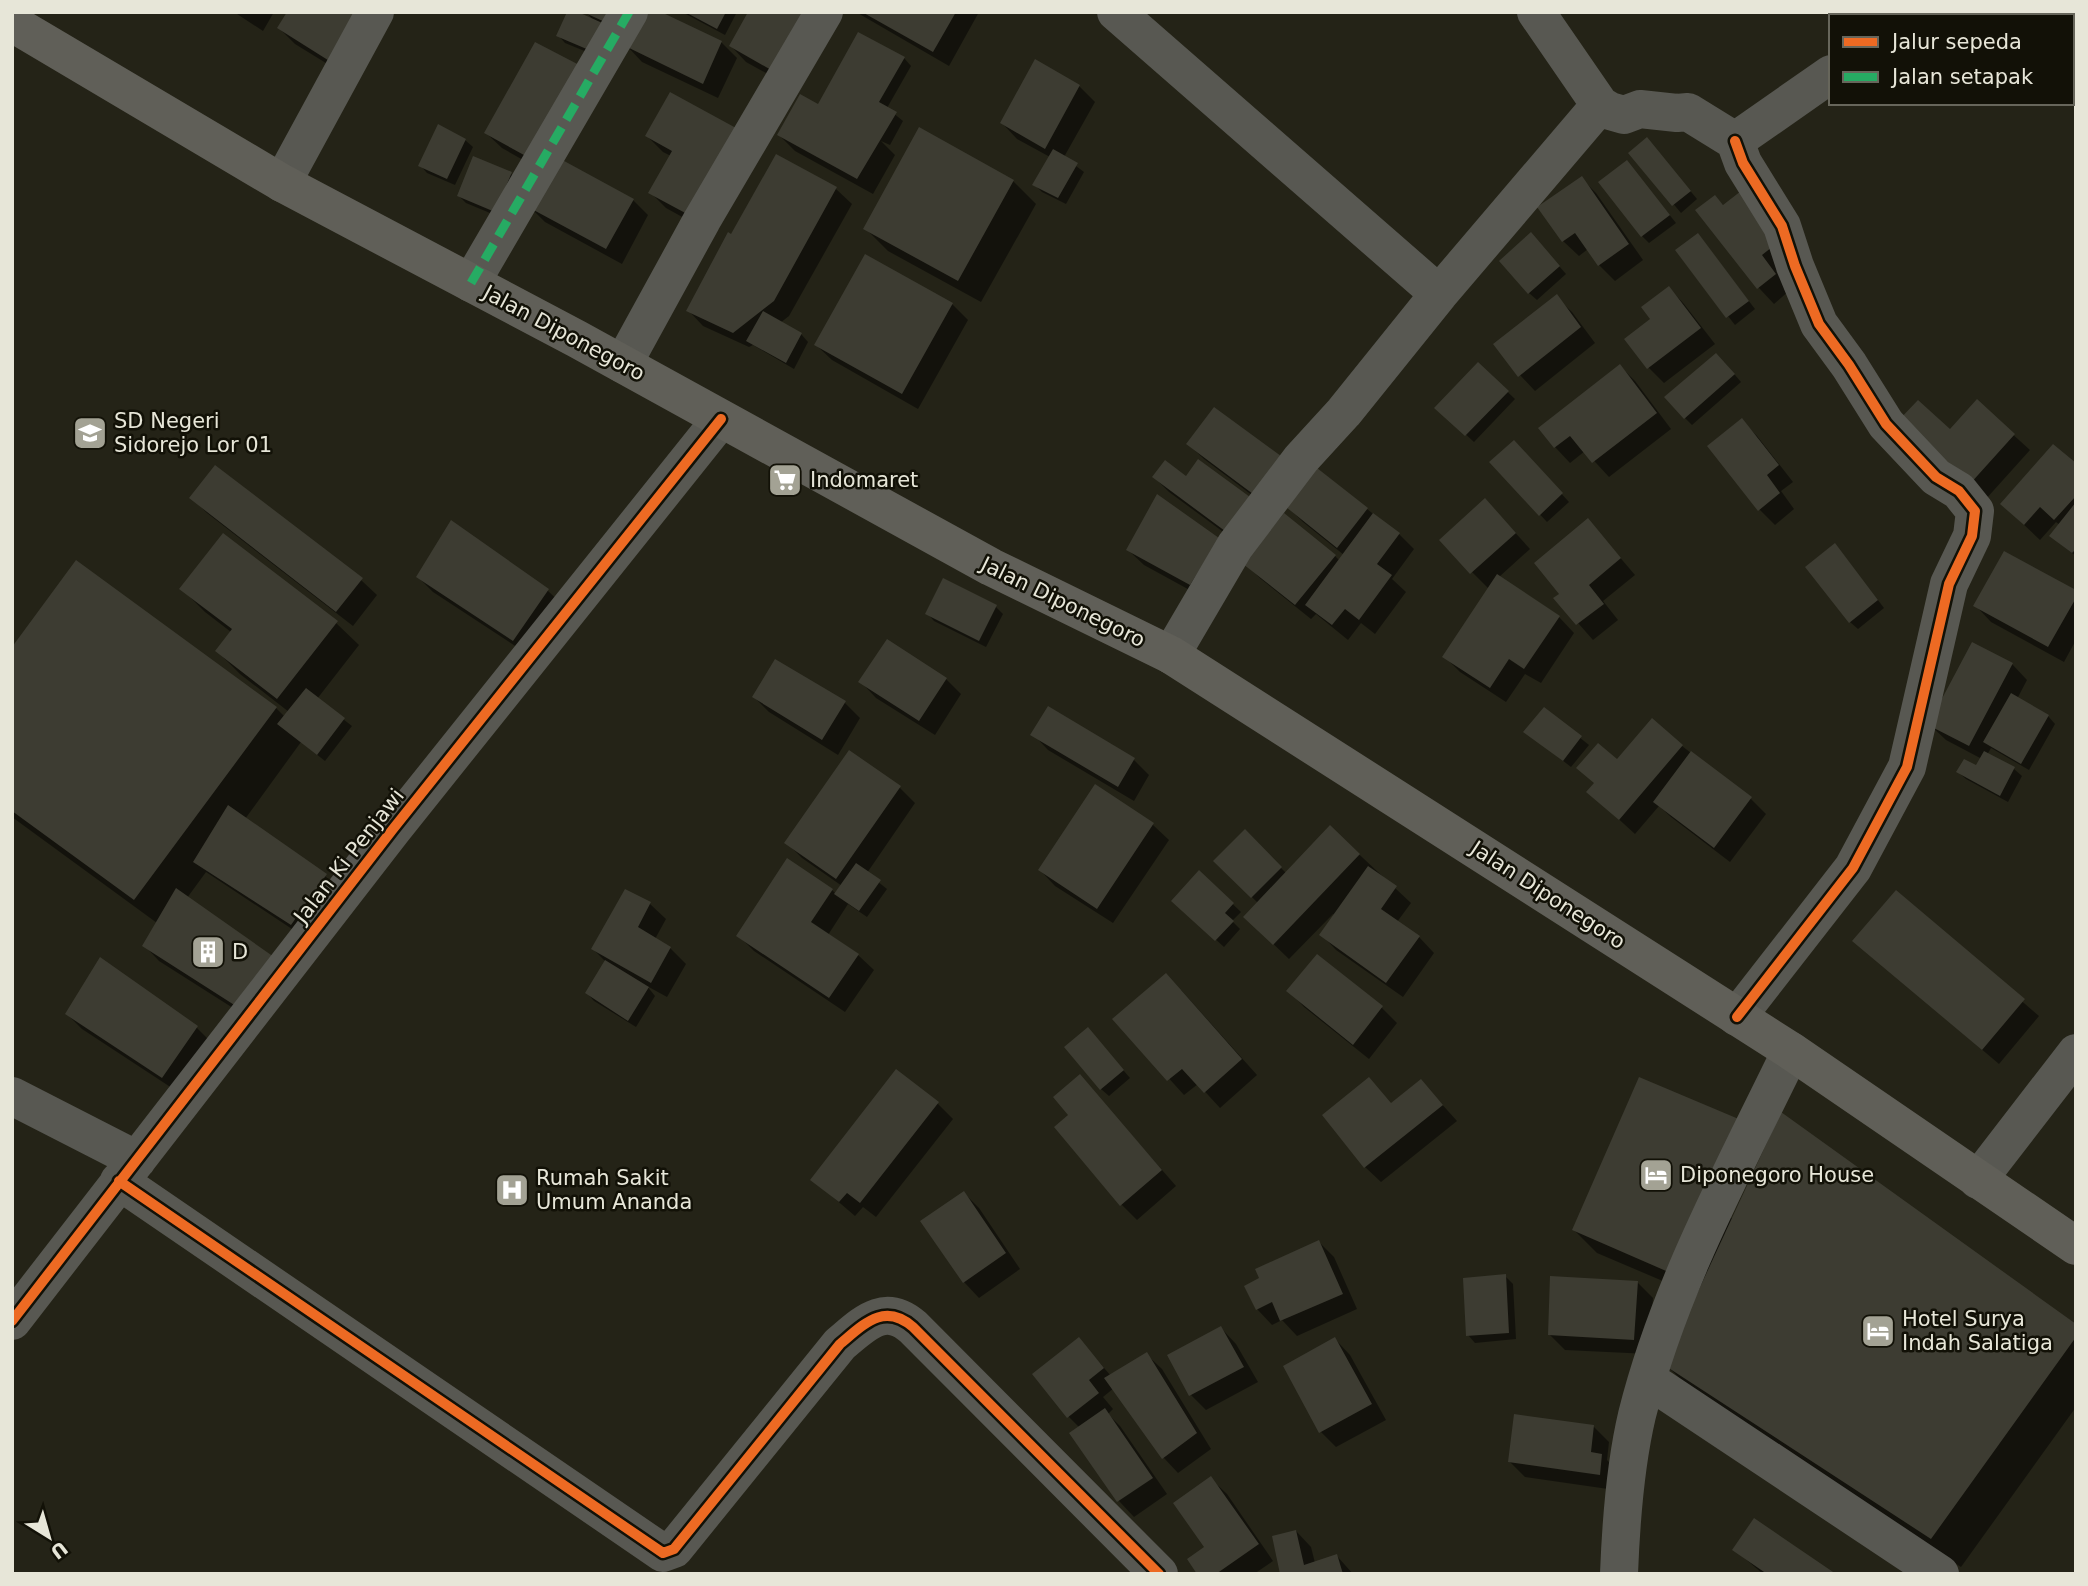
<svg xmlns="http://www.w3.org/2000/svg" width="2088" height="1586" font-family="'DejaVu Sans',sans-serif">
<style>
.shadow{fill:#0007}
.building{fill:#3d3c32}
.lines{fill:none;stroke-linecap:round;stroke-linejoin:round}
.minor{stroke:#585852;stroke-width:38}
.major{stroke:#605f58;stroke-width:38}
.quiet{stroke:#26ab63;stroke-width:9;stroke-dasharray:18 9;stroke-linecap:butt}
.cycleway-casing{stroke:#121107;stroke-width:15}
.cycleway{stroke:#ed6a23;stroke-width:10}
.labels{text-anchor:middle;stroke-width:5;stroke-linejoin:round;paint-order:stroke}
.street-label{font-size:21px;fill:#e7e6d8;stroke:#121107}
.poi-label{font-size:21px;fill:#e7e6d8;stroke:#121107;text-anchor:start}
</style>
<rect width="100%" height="100%" fill="#242317"/>
<path class="shadow" d="M 234,12 L 274,12 L 263,31 Z
M 289,12 L 347,76 L 295,44 L 279,28 Z
M 586,12 L 633,12 L 604,59 L 565,43 L 558,35 L 594,21 Z
M 682,12 L 737,12 L 725,35 Z
M 750,12 L 795,89 L 746,62 L 731,46 Z
M 856,12 L 979,12 L 949,66 Z
M 721,42 L 737,58 L 718,98 L 642,62 L 627,46 Z
M 904,58 L 911,66 L 887,108 L 903,121 L 890,145 L 881,141 L 895,155 L 873,194 L 795,151 L 779,135 L 825,109 Z
M 1079,86 L 1095,102 L 1064,157 L 1084,172 L 1066,204 L 1042,192 L 1034,184 L 1050,157 L 1017,139 L 1002,123 Z
M 671,94 L 704,229 L 666,208 L 650,192 L 671,156 L 663,152 L 647,136 Z
M 486,133 L 557,160 L 633,200 L 648,215 L 622,264 L 545,222 L 530,207 L 548,174 L 502,148 Z
M 465,140 L 473,147 L 455,185 L 427,173 L 420,165 Z
M 1654,147 L 1697,199 L 1681,213 L 1631,153 Z
M 777,156 L 836,189 L 852,204 L 789,316 L 780,323 L 801,334 L 808,342 L 794,369 L 753,345 L 749,347 L 703,326 L 688,310 Z
M 1627,162 L 1676,223 L 1649,243 L 1642,236 Z
M 511,174 L 518,181 L 502,218 L 466,203 L 459,196 Z
M 1581,178 L 1596,193 L 1643,260 L 1615,281 L 1599,265 L 1588,249 L 1579,256 L 1563,241 Z
M 1013,181 L 1036,204 L 981,302 L 888,251 L 865,228 Z
M 1715,197 L 1724,206 L 1795,257 L 1776,271 L 1790,290 L 1774,304 L 1759,288 L 1698,210 Z
M 1698,235 L 1755,309 L 1735,325 L 1677,251 Z
M 1538,242 L 1566,274 L 1537,300 L 1529,293 Z
M 1669,288 L 1684,304 L 1715,344 L 1664,383 L 1648,367 L 1653,319 Z
M 1556,297 L 1572,312 L 1595,343 L 1535,391 L 1520,375 Z
M 952,304 L 968,320 L 918,409 L 832,360 L 816,345 Z
M 1724,362 L 1741,382 L 1692,425 L 1685,418 Z
M 1478,364 L 1515,399 L 1474,442 L 1437,408 Z
M 1620,366 L 1635,381 L 1671,429 L 1609,477 L 1585,451 L 1570,463 L 1555,447 Z
M 1918,402 L 1950,431 L 1977,402 L 2030,450 L 1985,500 Z
M 1215,409 L 1269,508 L 1204,459 L 1188,444 Z
M 1742,421 L 1757,436 L 1793,482 L 1781,491 L 1794,509 L 1775,525 L 1759,509 Z
M 1514,442 L 1569,502 L 1547,522 L 1491,462 Z
M 1165,462 L 1241,545 L 1169,492 L 1154,477 Z
M 2076,465 L 2076,556 L 2059,543 L 2060,525 L 2056,522 L 2040,540 L 2002,504 Z
M 1317,470 L 1399,534 L 1414,549 L 1392,579 L 1406,592 L 1375,634 L 1361,623 L 1348,640 L 1316,614 L 1311,619 L 1261,579 L 1245,564 L 1335,556 L 1340,561 L 1344,555 L 1303,522 L 1288,507 Z
M 1158,497 L 1206,599 L 1144,565 L 1128,550 Z
M 192,498 L 361,580 L 377,595 L 353,626 L 207,513 Z
M 1500,516 L 1530,549 L 1499,577 L 1559,617 L 1574,633 L 1541,683 L 1525,674 L 1506,702 L 1460,672 L 1444,656 L 1489,589 L 1472,572 Z
M 1588,520 L 1635,575 L 1603,601 L 1618,620 L 1593,640 L 1556,598 L 1561,594 Z
M 452,523 L 548,591 L 564,606 L 529,655 L 433,592 L 418,577 Z
M 1842,553 L 1884,608 L 1858,629 L 1850,622 Z
M 182,589 L 336,623 L 359,645 L 317,699 L 352,726 L 325,761 L 301,742 L 245,819 L 325,876 L 341,891 L 307,939 L 206,872 L 187,898 L 255,1022 L 159,961 L 144,945 L 157,923 L 12,817 L 12,650 L 276,708 L 285,717 L 289,712 L 240,674 L 217,651 L 231,632 L 205,612 Z
M 2076,592 L 2076,640 L 2064,662 L 1991,622 L 1976,606 Z
M 996,607 L 1003,614 L 986,647 L 934,621 L 927,613 Z
M 2012,664 L 2027,680 L 2017,699 L 2048,716 L 2055,724 L 2029,770 L 1991,748 L 1987,755 L 2014,769 L 2022,776 L 2008,802 L 1966,779 L 1958,772 L 1977,768 L 1982,759 L 1946,740 L 1930,725 Z
M 946,679 L 961,694 L 935,735 L 876,698 L 861,682 Z
M 754,697 L 845,703 L 860,718 L 838,755 L 769,712 Z
M 1544,709 L 1589,745 L 1571,767 L 1526,732 Z
M 1033,734 L 1134,760 L 1149,775 L 1134,801 L 1048,750 Z
M 1682,746 L 1751,799 L 1766,814 L 1730,862 L 1671,817 L 1659,806 L 1635,834 L 1589,792 L 1618,761 Z
M 849,753 L 900,788 L 915,803 L 867,873 L 887,889 L 867,917 L 848,904 L 828,935 L 858,955 L 874,970 L 845,1012 L 754,951 L 738,935 L 832,890 L 836,894 L 842,886 L 802,858 L 787,843 Z
M 1095,787 L 1153,825 L 1169,840 L 1113,923 L 1055,886 L 1040,870 Z
M 1331,828 L 1411,903 L 1397,922 L 1419,937 L 1434,953 L 1403,997 L 1336,950 L 1321,934 L 1335,915 L 1333,914 L 1289,959 L 1245,917 L 1258,903 L 1215,861 L 1245,832 L 1287,874 Z
M 1199,872 L 1241,912 L 1232,921 L 1240,929 L 1224,947 L 1181,908 Z
M 625,891 L 650,904 L 666,919 L 655,939 L 670,948 L 686,964 L 667,997 L 647,986 L 655,996 L 636,1027 L 594,1001 L 587,993 L 606,962 L 593,949 Z
M 1896,892 L 2039,1016 L 1999,1064 L 1854,941 Z
M 1317,956 L 1382,1008 L 1397,1023 L 1369,1059 L 1304,1007 L 1289,991 Z
M 101,960 L 197,1028 L 212,1043 L 178,1092 L 82,1029 L 67,1014 Z
M 1181,990 L 1257,1075 L 1220,1108 L 1198,1084 L 1184,1095 L 1115,1019 Z
M 1095,1037 L 1130,1078 L 1109,1096 L 1101,1089 Z
M 1080,1076 L 1176,1186 L 1137,1220 L 1121,1204 L 1070,1116 Z
M 1421,1081 L 1457,1121 L 1381,1182 L 1365,1167 L 1392,1104 Z
M 937,1103 L 953,1119 L 876,1217 L 863,1207 L 855,1216 L 813,1180 Z
M 964,1193 L 979,1208 L 1020,1269 L 979,1298 L 964,1282 Z
M 1731,1218 L 2076,1326 L 2076,1407 L 1961,1567 L 1696,1394 L 1666,1365 L 1698,1296 L 1597,1253 L 1574,1230 Z
M 1319,1242 L 1334,1257 L 1357,1309 L 1297,1336 L 1282,1320 L 1272,1325 L 1257,1309 Z
M 1505,1276 L 1513,1284 L 1516,1339 L 1475,1343 L 1468,1335 Z
M 1637,1282 L 1653,1298 L 1649,1354 L 1565,1350 L 1549,1334 Z
M 1221,1328 L 1236,1344 L 1258,1382 L 1206,1410 L 1191,1395 Z
M 1079,1339 L 1111,1376 L 1146,1354 L 1162,1369 L 1211,1449 L 1178,1473 L 1163,1457 L 1114,1388 L 1103,1397 L 1113,1409 L 1108,1414 L 1120,1426 L 1167,1494 L 1134,1517 L 1119,1501 L 1072,1434 L 1080,1428 L 1069,1417 Z
M 1335,1339 L 1350,1355 L 1386,1420 L 1336,1447 L 1321,1432 Z
M 1594,1427 L 1609,1442 L 1607,1460 L 1617,1471 L 1615,1490 L 1525,1477 L 1510,1462 Z
M 1211,1479 L 1227,1494 L 1273,1561 L 1254,1574 L 1199,1574 L 1206,1547 Z
M 1296,1531 L 1311,1547 L 1315,1563 L 1337,1556 L 1353,1574 L 1282,1574 Z
M 1735,1550 L 1833,1574 L 1763,1574 Z"/>
<path class="building" d="M 287,12 L 362,12 L 331,62 L 277,28 Z
M 567,12 L 578,12 L 609,26 L 596,53 L 556,36 Z
M 583,12 L 623,12 L 616,27 Z
M 641,12 L 661,12 L 722,41 L 703,84 L 625,46 Z
M 685,12 L 726,12 L 717,29 Z
M 748,12 L 798,12 L 811,19 L 780,75 L 729,46 Z
M 862,12 L 956,12 L 933,52 Z
M 858,32 L 905,57 L 879,102 L 897,112 L 857,179 L 777,135 L 800,94 L 818,104 Z
M 535,42 L 585,68 L 533,160 L 484,133 Z
M 1035,59 L 1080,85 L 1045,149 L 1000,123 Z
M 670,92 L 736,128 L 689,215 L 648,193 L 672,151 L 645,136 Z
M 438,124 L 466,139 L 447,179 L 418,166 Z
M 919,127 L 1014,180 L 958,281 L 863,229 Z
M 1647,137 L 1691,191 L 1672,206 L 1628,153 Z
M 1053,149 L 1078,163 L 1058,198 L 1032,185 Z
M 776,154 L 837,187 L 774,301 L 733,333 L 686,311 L 728,232 L 731,234 Z
M 473,156 L 512,172 L 495,212 L 457,196 Z
M 555,156 L 634,199 L 606,249 L 528,207 Z
M 1627,160 L 1670,215 L 1641,237 L 1598,182 Z
M 1582,176 L 1629,244 L 1598,266 L 1575,233 L 1562,242 L 1537,207 Z
M 1741,191 L 1781,240 L 1762,255 L 1776,274 L 1757,289 L 1695,210 L 1715,195 L 1723,205 Z
M 1531,232 L 1560,266 L 1528,294 L 1499,261 Z
M 1698,233 L 1749,301 L 1726,318 L 1675,250 Z
M 865,254 L 953,303 L 902,394 L 814,345 Z
M 1669,286 L 1701,328 L 1647,369 L 1624,339 L 1650,319 L 1641,307 Z
M 1557,294 L 1581,327 L 1518,377 L 1493,344 Z
M 763,311 L 802,333 L 786,363 L 746,341 Z
M 1716,353 L 1735,374 L 1684,419 L 1664,397 Z
M 1478,362 L 1509,391 L 1465,436 L 1434,408 Z
M 1620,364 L 1657,413 L 1592,463 L 1570,436 L 1554,448 L 1538,428 Z
M 1977,399 L 2015,434 L 1969,485 L 1897,422 L 1918,400 L 1950,429 Z
M 1214,407 L 1281,456 L 1253,494 L 1186,444 Z
M 1742,418 L 1779,465 L 1767,475 L 1780,493 L 1758,511 L 1707,446 Z
M 1514,440 L 1563,493 L 1539,516 L 1489,462 Z
M 2053,444 L 2076,463 L 2076,496 L 2054,520 L 2040,507 L 2024,525 L 2000,504 Z
M 1198,459 L 1250,497 L 1225,531 L 1152,477 L 1165,460 L 1186,476 Z
M 215,465 L 363,578 L 336,612 L 189,498 Z
M 1317,468 L 1368,508 L 1337,548 L 1286,507 Z
M 1157,494 L 1219,538 L 1190,585 L 1126,550 Z
M 1485,498 L 1516,533 L 1470,574 L 1439,540 Z
M 2076,502 L 2076,549 L 2072,553 L 2049,536 Z
M 1284,513 L 1336,555 L 1295,605 L 1243,564 Z
M 1373,513 L 1400,533 L 1377,564 L 1392,575 L 1359,620 L 1345,609 L 1332,625 L 1305,605 Z
M 1588,518 L 1621,558 L 1589,585 L 1604,604 L 1576,625 L 1553,598 L 1559,594 L 1534,563 Z
M 451,520 L 549,589 L 513,641 L 416,577 Z
M 223,533 L 338,621 L 277,699 L 215,651 L 232,629 L 179,589 Z
M 1835,543 L 1878,600 L 1849,623 L 1805,567 Z
M 2004,551 L 2076,590 L 2076,598 L 2048,647 L 1973,606 Z
M 76,560 L 277,707 L 134,900 L 12,811 L 12,647 Z
M 1497,574 L 1560,616 L 1524,669 L 1509,659 L 1490,688 L 1442,657 Z
M 943,578 L 997,605 L 979,641 L 925,614 Z
M 887,639 L 947,678 L 919,721 L 858,682 Z
M 1972,642 L 2013,663 L 1969,746 L 1928,725 Z
M 775,659 L 846,701 L 822,740 L 752,697 Z
M 306,688 L 345,718 L 317,755 L 277,724 Z
M 2011,693 L 2049,715 L 2021,764 L 1983,742 Z
M 1048,706 L 1135,758 L 1118,787 L 1030,735 Z
M 1544,707 L 1582,736 L 1563,761 L 1523,732 Z
M 1652,718 L 1683,745 L 1619,820 L 1586,792 L 1594,783 L 1576,768 L 1598,743 L 1617,759 Z
M 849,750 L 901,786 L 836,879 L 784,843 Z
M 1691,751 L 1752,797 L 1714,848 L 1653,802 Z
M 1984,751 L 2015,767 L 2000,796 L 1956,772 L 1964,759 L 1976,765 Z
M 1095,784 L 1154,823 L 1097,909 L 1038,870 Z
M 228,805 L 327,874 L 291,925 L 193,862 Z
M 1330,825 L 1360,854 L 1273,945 L 1243,917 Z
M 1245,829 L 1282,867 L 1251,898 L 1213,861 Z
M 787,858 L 833,889 L 811,922 L 859,954 L 829,998 L 736,936 Z
M 856,863 L 881,880 L 859,911 L 834,894 Z
M 1368,866 L 1397,886 L 1381,909 L 1420,936 L 1386,983 L 1319,935 Z
M 1199,870 L 1234,903 L 1225,913 L 1234,921 L 1215,941 L 1171,901 Z
M 176,888 L 274,957 L 239,1008 L 142,946 Z
M 625,889 L 651,902 L 638,927 L 671,947 L 651,983 L 591,949 Z
M 1896,890 L 2025,999 L 1982,1050 L 1852,941 Z
M 1317,954 L 1383,1006 L 1353,1045 L 1286,991 Z
M 100,957 L 198,1026 L 162,1078 L 65,1014 Z
M 605,960 L 649,987 L 628,1021 L 585,993 Z
M 1166,973 L 1242,1059 L 1204,1093 L 1182,1069 L 1167,1081 L 1112,1019 Z
M 1088,1027 L 1124,1070 L 1100,1090 L 1064,1047 Z
M 896,1069 L 939,1102 L 860,1203 L 847,1193 L 839,1202 L 810,1180 Z
M 1080,1074 L 1162,1170 L 1120,1206 L 1054,1127 L 1068,1115 L 1053,1097 Z
M 1369,1077 L 1391,1103 L 1421,1079 L 1443,1105 L 1364,1168 L 1322,1115 Z
M 1639,1077 L 1741,1120 L 1673,1274 L 1572,1230 Z
M 1781,1112 L 2076,1324 L 2076,1337 L 1931,1539 L 1664,1365 Z
M 964,1191 L 1006,1253 L 963,1283 L 920,1221 Z
M 1319,1240 L 1343,1294 L 1280,1321 L 1272,1302 L 1256,1310 L 1244,1286 L 1259,1278 L 1255,1269 Z
M 1506,1274 L 1509,1333 L 1466,1336 L 1463,1278 Z
M 1550,1276 L 1638,1281 L 1634,1340 L 1548,1335 Z
M 1221,1326 L 1244,1367 L 1189,1396 L 1167,1355 Z
M 1079,1337 L 1104,1368 L 1089,1380 L 1099,1393 L 1067,1418 L 1032,1374 Z
M 1335,1337 L 1372,1404 L 1319,1433 L 1283,1366 Z
M 1147,1352 L 1197,1433 L 1162,1459 L 1104,1378 Z
M 1105,1408 L 1153,1478 L 1117,1502 L 1069,1433 Z
M 1514,1414 L 1594,1425 L 1591,1452 L 1602,1454 L 1600,1475 L 1508,1462 Z
M 1211,1476 L 1259,1544 L 1216,1574 L 1197,1574 L 1187,1559 L 1204,1547 L 1173,1503 Z
M 1754,1518 L 1836,1574 L 1767,1574 L 1732,1550 Z
M 1296,1530 L 1304,1565 L 1337,1554 L 1343,1574 L 1280,1574 L 1272,1536 Z"/>
<g class="lines">
<path class="minor" d="M 1116,12 L 1439,294
M 1536,12 L 1600,105
M 2012,16 L 2018,12
M 1735,141 L 1743,163 L 1782,226 L 1795,266 L 1819,324 L 1849,365 L 1886,424 L 1936,477 L 1959,491 L 1975,511 L 1972,536 L 1949,584 L 1907,767 L 1853,868 L 1737,1017
M 282,183 L 375,12
M 471,283 L 629,12
M 623,364 L 702,220 L 824,12
M 1171,655 L 1235,546 L 1301,459 L 1344,412 L 1439,294 L 1600,105 L 1610,111 L 1624,115 L 1640,109 L 1677,113 L 1688,112 L 1735,141 L 1831,74
M 12,1096 L 137,1160
M 1978,1180 L 2076,1053
M 119,1181 L 663,1553 L 674,1549 L 840,1344 C 864,1324 884,1302 913,1327 L 1159,1574
M 12,1321 L 393,829 L 721,419
M 1647,1379 L 1940,1574
M 1619,1574 C 1621,1521 1625,1466 1637,1415 C 1669,1287 1734,1169 1791,1051"/>
<path class="major" d="M 12,23 L 282,183 L 577,339 L 991,567 L 1171,655 L 1791,1051 L 2076,1246"/>
<path class="quiet" d="M 471,283 L 629,12"/>
<g class="cycleway-casing">
<path id="cycleway" d="M 1735,141 L 1743,163 L 1782,226 L 1795,266 L 1819,324 L 1849,365 L 1886,424 L 1936,477 L 1959,491 L 1975,511 L 1972,536 L 1949,584 L 1907,767 L 1853,868 L 1737,1017
M 119,1181 L 663,1553 L 674,1549 L 840,1344 C 864,1324 884,1302 913,1327 L 1159,1574
M 12,1321 L 393,829 L 721,419"/>
</g>
<use href="#cycleway" class="cycleway"/>
</g>
<defs>
<g id="school-square" transform="scale(1.75)"><rect x="-9" y="-9" width="18" height="18" rx="4" fill="#a3a294" stroke="#121107"/><path d="M0-5L7-2L0 1L-7-2ZM-4 1L0 2.5L4 1V4Q0 6-4 4Z" fill="#fff"/></g>
<g id="supermarket-square" transform="scale(1.75)"><rect x="-9" y="-9" width="18" height="18" rx="4" fill="#a3a294" stroke="#121107"/><path d="M-6-5.5h2.5l.6 2H6L4.5 2H-2.5L-4.4-4H-6ZM-1.5 3.2a1.3 1.3 0 1 0 .1 0ZM3 3.2a1.3 1.3 0 1 0 .1 0Z" fill="#fff"/></g>
<g id="building-square" transform="scale(1.75)"><rect x="-9" y="-9" width="18" height="18" rx="4" fill="#a3a294" stroke="#121107"/><path d="M-4-6H4V6H1V3H-1V6H-4ZM-2.5-4.3h1.7v1.8h-1.7ZM.8-4.3h1.7v1.8H.8ZM-2.5-1h1.7V.8h-1.7ZM.8-1h1.7V.8H.8Z" fill="#fff"/></g>
<g id="hotel-square" transform="scale(1.75)"><rect x="-9" y="-9" width="18" height="18" rx="4" fill="#a3a294" stroke="#121107"/><path d="M-6-4.5h1.5V1H6V5H4.5V3h-9V5H-6ZM-4 0a1.8 1.8 0 1 1 3.6 0ZM.5 0V-2.5h3Q6-2.5 6 0Z" fill="#fff"/></g>
<g id="hospital-square" transform="scale(1.75)"><rect x="-9" y="-9" width="18" height="18" rx="4" fill="#a3a294" stroke="#121107"/><path d="M-5-5h3v3.5h4V-5h3V5h-3V1.5h-4V5h-3Z" fill="#fff"/></g>
</defs>
<g fill-rule="evenodd">
<use href="#school-square" x="90" y="433"/>
<use href="#supermarket-square" x="785" y="480"/>
<use href="#building-square" x="208" y="952"/>
<use href="#hotel-square" x="1656" y="1175"/>
<use href="#hospital-square" x="512" y="1190"/>
<use href="#hotel-square" x="1878" y="1331"/>
</g>
<g class="labels">
<g class="street-label">
<text transform="translate(564 333) rotate(28)" y="7">Jalan Diponegoro</text>
<text transform="translate(1063 602) rotate(26)" y="7">Jalan Diponegoro</text>
<text transform="translate(349 856) rotate(-52)" y="7">Jalan Ki Penjawi</text>
<text transform="translate(1548 895) rotate(33)" y="7">Jalan Diponegoro</text>
</g>
<g class="poi-label">
<text x="114" y="428">SD Negeri<tspan x="114" dy="24">Sidorejo Lor 01</tspan></text>
<text x="810" y="487">Indomaret</text>
<text x="232" y="959">D</text>
<text x="1680" y="1182">Diponegoro House</text>
<text x="536" y="1185">Rumah Sakit<tspan x="536" dy="24">Umum Ananda</tspan></text>
<text x="1902" y="1326">Hotel Surya<tspan x="1902" dy="24">Indah Salatiga</tspan></text>
</g>
</g>
<rect width="2088" height="1586" fill="none" stroke="#e7e6d8" stroke-width="28"/>
<rect x="1829" y="14" width="245" height="91" fill="#121107" stroke="#67665b" stroke-width="2"/>
<rect x="1843" y="37" width="35" height="10" fill="#ed6a23" stroke="#67665b" stroke-width="2"/>
<text x="1892" y="49" font-size="21" fill="#e7e6d8">Jalur sepeda</text>
<rect x="1843" y="72" width="35" height="10" fill="#26ab63" stroke="#67665b" stroke-width="2"/>
<text x="1892" y="84" font-size="21" fill="#e7e6d8">Jalan setapak</text>
<g transform="translate(49 1537) rotate(143)" stroke="#121107" stroke-width="5" paint-order="stroke">
<path d="M0-5L12 26L0 18L-12 26Z" fill="#e7e6d8"/>
<text y="-10" font-size="19" font-weight="bold" text-anchor="middle" fill="#e7e6d8">U</text>
</g>
</svg>
